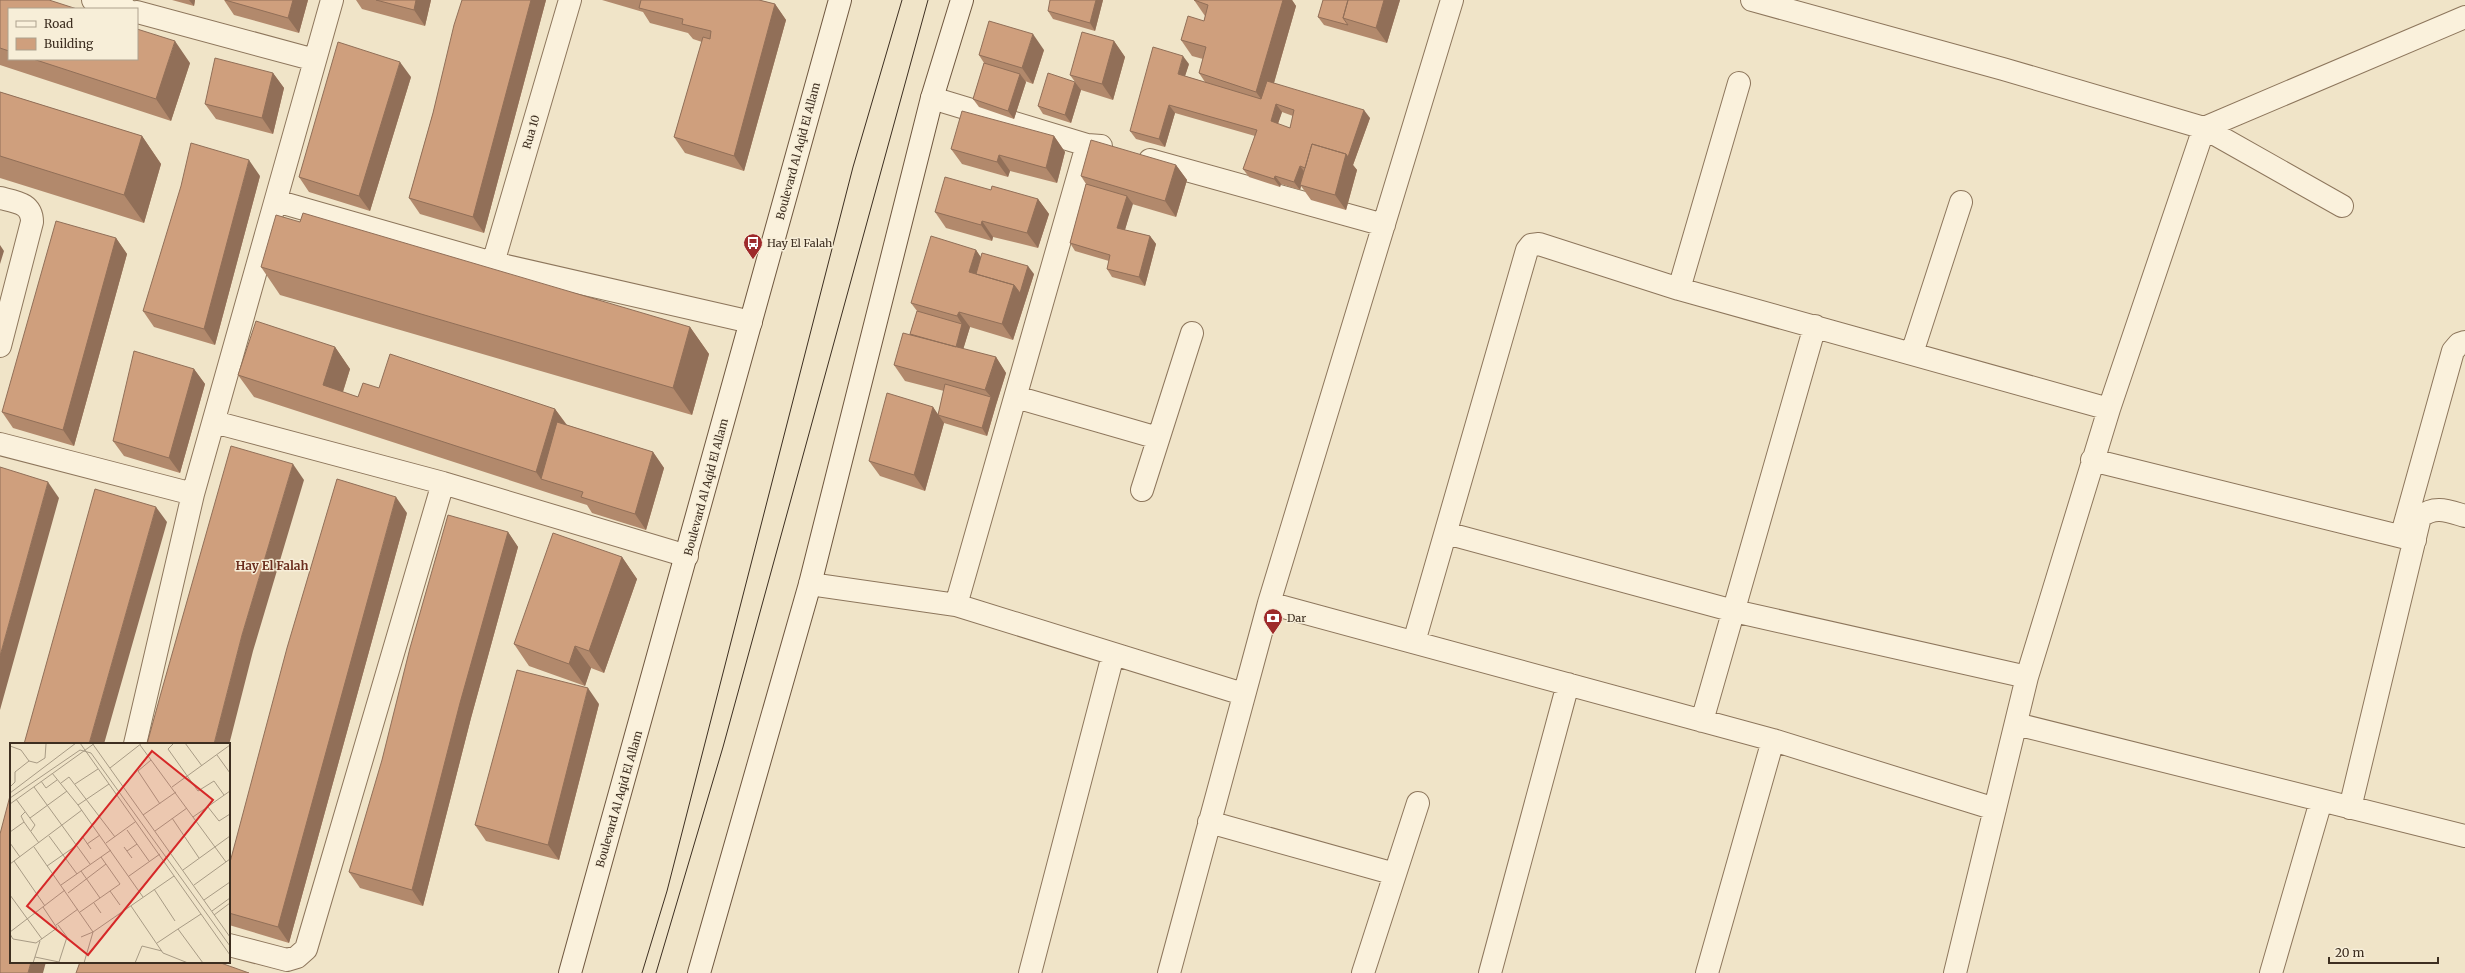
<svg xmlns="http://www.w3.org/2000/svg" width="2465" height="973" font-family="Merriweather,serif">
<style>
.lines{fill:none;stroke-linecap:round;stroke-linejoin:round}
.street-casing{stroke:#8d765c;stroke-width:24}
.secondary-casing{stroke:#6f573f;stroke-width:24}
.street{stroke:#faf1dc;stroke-width:22}
.secondary{stroke:#faf1dc;stroke-width:22}
.tram{stroke:#3d2e20;stroke-width:1}
.wall{fill:#b2896c;fill-rule:evenodd}
.shaded-wall{fill:#916f58}
.building{fill:#cf9f7d;stroke:#916f58;fill-rule:evenodd}
.labels{text-anchor:middle;stroke-width:3;stroke-linejoin:round;paint-order:stroke}
.street-label{font-size:11px;fill:#3d2e20;stroke:#f7eed8}
.poi-label{font-size:11px;fill:#3d2e20;stroke:#f7eed8;text-anchor:start}
.neighbourhood-label{font-size:12px;font-weight:bold;fill:#6b2e1e;stroke:#f7eed8}
.inset-road{fill:none;stroke:#a89b85;stroke-width:1}
.view{fill:#d62828;fill-opacity:0.15;stroke:#d62828;stroke-width:2}
.inset-edge{fill:none;stroke:#3d2e20;stroke-width:2}
</style>
<rect width="100%" height="100%" fill="#f0e4c8"/>
<g class="lines">
<g class="street-casing">
<path id="street" d="M 93,0 L 126,9
M 1752,0 L 2003,69 L 2204,128 L 2342,206
M 137,12 L 315,60
M 932,98 L 1087,145 L 1101,146
M 1150,160 L 1384,225
M 0,198 C 16,202 32,203 32,222 L 0,346
M 276,201 L 493,263 L 751,322
M 493,263 L 570,0
M 1679,289 L 1739,83
M 1912,353 L 1961,202
M 1016,397 L 1158,438
M 214,422 L 443,483 L 687,556
M 0,444 L 193,494
M 2092,460 L 2415,540
M 1142,490 L 1192,333
M 1446,533 L 1734,611 L 2027,677
M 2402,534 L 2453,351 L 2459,344 L 2465,342
M 810,584 L 956,605 L 1243,694
M 1269,603 L 1773,740 L 1995,809
M 956,605 L 1087,145
M 1414,642 L 1527,250 L 1531,245 L 1539,244 L 1679,289 L 2109,409
M 1702,721 L 1815,326
M 2016,724 L 2465,836
M 135,744 L 193,494 L 332,0
M 2350,808 L 2420,517 C 2435,505 2448,511 2465,516
M 1209,822 L 1395,874
M 229,945 L 287,960 L 297,957 L 306,949 L 443,483
M 1030,973 L 1113,655
M 1169,973 L 1269,603 L 1452,0
M 1363,973 L 1418,803
M 1490,973 L 1568,684
M 1707,973 L 1773,740
M 1955,973 L 2027,677 L 2109,409 L 2204,128 L 2465,17
M 2271,973 L 2321,801"/>
</g>
<g class="secondary-casing">
<path id="secondary" d="M 570,973 L 840,0
M 699,973 L 810,584 L 932,98 L 962,0"/>
</g>
<use href="#street" class="street"/>
<use href="#secondary" class="secondary"/>
<path class="tram" d="M 642,973 L 667,891 L 853,167 L 902,0
M 656,973 L 723,747 L 928,0"/>
</g>
<path class="wall" d="M 0,0 L 9,9 L 9,59 L 137,59 L 190,63 L 171,121 L 0,65 Z
M 172,0 L 195,0 L 194,6 Z
M 224,0 L 308,0 L 299,33 L 234,15 Z
M 356,0 L 431,0 L 425,26 L 362,9 Z
M 462,0 L 546,0 L 484,233 L 420,214 L 409,198 L 433,113 Z
M 602,0 L 759,0 L 775,4 L 786,20 L 744,171 L 685,153 L 674,137 L 702,42 L 693,39 L 688,33 L 650,23 L 643,12 Z
M 1103,0 L 1095,31 L 1053,19 L 1048,11 Z
M 1194,0 L 1292,0 L 1296,6 L 1274,83 L 1370,118 L 1353,165 L 1357,170 L 1346,210 L 1311,200 L 1301,186 L 1300,190 L 1281,184 L 1280,187 L 1249,177 L 1243,169 L 1255,136 L 1175,113 L 1165,147 L 1136,139 L 1130,131 L 1189,64 L 1185,76 L 1205,82 L 1199,73 L 1203,59 L 1192,56 L 1181,40 L 1204,21 L 1205,16 ZM 1282,112 L 1293,116 L 1290,128 L 1278,124 Z
M 1323,0 L 1400,0 L 1387,43 L 1324,25 L 1318,17 Z
M 1114,41 L 1125,57 L 1113,100 L 1081,90 L 1070,75 Z
M 1044,50 L 1033,84 L 1025,81 L 1026,82 L 1014,119 L 979,107 L 973,99 L 984,63 L 979,55 Z
M 273,73 L 284,88 L 273,134 L 216,119 L 205,104 Z
M 411,77 L 370,211 L 309,192 L 299,177 Z
M 1075,82 L 1081,90 L 1071,123 L 1043,114 L 1038,106 Z
M 0,92 L 142,136 L 161,164 L 144,223 L 0,178 Z
M 1054,136 L 1065,152 L 1057,183 L 1010,171 L 1008,177 L 962,164 L 951,149 Z
M 1176,165 L 1187,180 L 1176,217 L 1132,204 L 1125,230 L 1150,236 L 1156,244 L 1145,286 L 1112,277 L 1107,269 L 1109,261 L 1075,251 L 1070,243 L 1086,184 L 1081,176 Z
M 260,176 L 215,345 L 154,327 L 143,311 Z
M 991,190 L 1038,199 L 1049,214 L 1038,248 L 993,237 L 992,241 L 946,228 L 935,212 Z
M 300,222 L 690,327 L 709,354 L 692,415 L 280,295 L 261,267 Z
M 116,238 L 127,254 L 74,446 L 13,428 L 2,412 Z
M 976,250 L 981,258 L 1034,274 L 1013,340 L 970,327 L 963,349 L 996,357 L 1006,373 L 996,405 L 987,436 L 944,423 L 925,491 L 880,476 L 869,461 L 933,407 L 938,415 L 944,391 L 905,381 L 894,365 L 910,334 L 917,311 L 911,303 Z
M 335,347 L 350,369 L 343,392 L 358,397 L 379,388 L 555,409 L 567,425 L 653,452 L 664,468 L 646,530 L 592,513 L 587,505 L 552,494 L 254,397 L 238,375 Z
M 194,369 L 205,384 L 180,473 L 124,456 L 113,441 Z
M 407,513 L 289,943 L 229,925 L 229,866 Z
M 508,532 L 518,547 L 471,718 L 423,906 L 360,888 L 349,872 Z
M 622,557 L 637,579 L 604,673 L 591,668 L 585,686 L 529,666 L 514,644 Z
M 599,704 L 559,860 L 486,841 L 475,825 Z"/>
<path class="shaded-wall" d="M 189,0 L 195,0 L 194,6 Z
M 293,0 L 308,0 L 299,33 L 288,18 Z
M 416,0 L 431,0 L 425,26 L 414,10 Z
M 531,0 L 546,0 L 484,233 L 473,217 Z
M 1096,0 L 1103,0 L 1095,31 L 1090,23 Z
M 1283,0 L 1292,0 L 1296,6 L 1267,107 L 1256,92 Z
M 1384,0 L 1400,0 L 1387,43 L 1376,28 Z
M 775,4 L 786,20 L 744,171 L 734,156 Z
M 1033,34 L 1044,50 L 1033,84 L 1022,68 Z
M 175,41 L 190,63 L 171,121 L 156,99 Z
M 1114,41 L 1125,57 L 1113,100 L 1102,84 Z
M 1183,56 L 1189,64 L 1183,82 L 1178,74 Z
M 400,62 L 411,77 L 370,211 L 359,196 Z
M 273,73 L 284,88 L 273,134 L 262,118 Z
M 1020,74 L 1026,82 L 1014,119 L 1008,111 Z
M 1075,82 L 1081,90 L 1071,123 L 1065,115 Z
M 1276,104 L 1282,112 L 1276,129 L 1271,121 Z
M 1169,105 L 1175,113 L 1165,147 L 1159,139 Z
M 1364,110 L 1370,118 L 1353,165 L 1357,170 L 1346,210 L 1335,195 L 1346,154 Z
M 142,136 L 161,164 L 144,223 L 124,195 Z
M 1054,136 L 1065,152 L 1057,183 L 1046,168 Z
M 999,155 L 1010,171 L 1008,177 L 997,162 Z
M 249,160 L 260,176 L 215,345 L 204,329 Z
M 1176,165 L 1187,180 L 1176,217 L 1165,201 Z
M 1300,166 L 1306,174 L 1300,185 L 1301,186 L 1300,190 L 1294,182 Z
M 1275,176 L 1281,184 L 1280,187 L 1274,179 Z
M 1127,196 L 1133,204 L 1123,236 L 1117,228 Z
M 1038,199 L 1049,214 L 1038,248 L 1027,233 Z
M 982,221 L 993,237 L 992,241 L 981,225 Z
M 1150,236 L 1156,244 L 1145,286 L 1139,277 Z
M 116,238 L 127,254 L 74,446 L 63,430 Z
M 0,245 L 4,251 L 0,264 Z
M 976,250 L 987,266 L 982,282 L 969,272 Z
M 1028,266 L 1034,274 L 1013,340 L 1002,324 L 1014,285 Z
M 959,312 L 970,327 L 960,360 L 954,352 L 962,324 L 957,316 Z
M 690,327 L 709,354 L 692,415 L 673,388 Z
M 335,347 L 350,369 L 338,407 L 323,385 Z
M 996,357 L 1006,373 L 996,405 L 987,436 L 982,428 L 991,397 L 985,390 Z
M 194,369 L 205,384 L 180,473 L 169,458 Z
M 933,407 L 944,423 L 925,491 L 914,475 Z
M 555,409 L 571,431 L 541,479 L 536,472 Z
M 653,452 L 664,468 L 646,530 L 635,514 Z
M 293,464 L 304,480 L 253,651 L 229,745 L 229,744 L 214,744 L 242,635 Z
M 48,482 L 59,498 L 0,710 L 0,656 Z
M 396,497 L 407,513 L 289,943 L 278,927 Z
M 156,507 L 167,522 L 104,744 L 89,744 Z
M 508,532 L 518,547 L 471,718 L 423,906 L 412,890 L 460,703 Z
M 622,557 L 637,579 L 604,673 L 589,651 Z
M 575,646 L 591,668 L 585,686 L 569,664 Z
M 588,688 L 599,704 L 559,860 L 548,845 Z
M 31,962 L 46,962 L 43,973 L 28,973 Z"/>
<path class="building" d="M 0,0 L 49,0 L 77,9 L 9,9 L 9,51 L 0,48 Z
M 225,0 L 293,0 L 288,18 Z
M 376,0 L 416,0 L 414,10 Z
M 462,0 L 531,0 L 473,217 L 409,198 L 433,113 L 454,25 Z
M 641,0 L 759,0 L 775,4 L 734,156 L 674,137 L 703,37 L 710,39 L 711,31 L 682,24 L 683,19 L 639,8 Z
M 1050,0 L 1096,0 L 1090,23 L 1048,11 Z
M 1194,0 L 1283,0 L 1256,92 L 1199,73 L 1206,47 L 1181,40 L 1188,16 L 1204,21 L 1208,5 Z
M 1323,0 L 1348,0 L 1343,18 L 1348,25 L 1318,17 Z
M 1348,0 L 1384,0 L 1376,28 L 1343,18 Z
M 989,21 L 1033,34 L 1022,68 L 979,55 Z
M 137,29 L 175,41 L 156,99 L 33,59 L 137,59 Z
M 1082,32 L 1114,41 L 1102,84 L 1070,75 Z
M 338,42 L 400,62 L 359,196 L 299,177 Z
M 1153,47 L 1183,56 L 1178,74 L 1261,99 L 1267,81 L 1364,110 L 1348,157 L 1346,154 L 1312,144 L 1305,168 L 1300,166 L 1294,182 L 1275,176 L 1274,179 L 1243,169 L 1257,130 L 1169,105 L 1159,139 L 1130,131 ZM 1276,104 L 1294,110 L 1290,128 L 1271,121 Z
M 215,58 L 273,73 L 262,118 L 205,104 Z
M 984,63 L 1020,74 L 1008,111 L 973,99 Z
M 1048,73 L 1075,82 L 1065,115 L 1038,106 Z
M 0,92 L 142,136 L 124,195 L 0,156 Z
M 962,111 L 1054,136 L 1046,168 L 999,155 L 997,162 L 951,149 Z
M 1091,140 L 1176,165 L 1165,201 L 1081,176 Z
M 191,143 L 249,160 L 204,329 L 143,311 L 181,186 Z
M 1312,144 L 1346,154 L 1335,195 L 1300,185 Z
M 945,177 L 991,190 L 992,186 L 1038,199 L 1027,233 L 982,221 L 981,225 L 935,212 Z
M 1086,184 L 1127,196 L 1117,228 L 1150,236 L 1139,277 L 1107,269 L 1110,255 L 1070,243 Z
M 303,213 L 690,327 L 673,388 L 261,267 L 276,215 L 300,222 Z
M 56,221 L 116,238 L 63,430 L 2,412 Z
M 931,236 L 976,250 L 969,272 L 1014,285 L 1002,324 L 959,312 L 957,316 L 911,303 Z
M 982,253 L 1028,266 L 1020,293 L 1014,285 L 976,274 Z
M 917,311 L 962,324 L 956,347 L 910,334 Z
M 256,321 L 335,347 L 323,385 L 358,397 L 363,383 L 379,388 L 390,354 L 555,409 L 536,472 L 238,375 Z
M 903,333 L 996,357 L 985,390 L 894,365 Z
M 134,351 L 194,369 L 169,458 L 113,441 Z
M 945,384 L 991,397 L 982,428 L 938,415 Z
M 887,393 L 933,407 L 914,475 L 869,461 Z
M 557,422 L 653,452 L 635,514 L 581,497 L 583,492 L 541,479 Z
M 231,446 L 293,464 L 242,635 L 214,744 L 147,744 L 161,693 Z
M 0,467 L 48,482 L 0,656 Z
M 337,479 L 396,497 L 278,927 L 229,913 L 229,866 L 287,648 Z
M 95,489 L 156,507 L 89,744 L 24,744 Z
M 448,515 L 508,532 L 460,703 L 412,890 L 349,872 L 382,760 L 410,648 Z
M 553,533 L 622,557 L 589,651 L 575,646 L 569,664 L 514,644 Z
M 517,670 L 588,688 L 548,845 L 475,825 Z
M 11,792 L 11,962 L 31,962 L 28,973 L 0,973 L 0,834 Z
M 80,962 L 218,962 L 249,973 L 76,973 Z"/>
<defs>
<g id="bus-pin" transform="scale(1)"><path d="M0 17L-7.5 6A9.5 9.5 0 1 1 7.5 6Z" fill="#9e2a2b" stroke="#f7eed8"/><path d="M-5-6H5V4H4V6H2V4H-2V6H-4V4H-5ZM-3.5-4V0h7V-4ZM-3.5 1.2v1.5H-2V1.2ZM2 1.2v1.5H3.5V1.2Z" fill="#fff"/></g>
<g id="bank-pin" transform="scale(1)"><path d="M0 17L-7.5 6A9.5 9.5 0 1 1 7.5 6Z" fill="#9e2a2b" stroke="#f7eed8"/><path d="M-6-4H6V4H-6ZM0-2.3a2.3 2.3 0 1 0 0 4.6a2.3 2.3 0 1 0 0-4.6Z" fill="#fff"/></g>
</defs>
<g fill-rule="evenodd">
<use href="#bus-pin" x="753" y="243"/>
<use href="#bank-pin" x="1273" y="618"/>
</g>
<g class="labels">
<g class="street-label">
<text transform="translate(531 132) rotate(-74)" y="4">Rua 10</text>
<text transform="translate(798 151) rotate(-75)" y="4">Boulevard Al Aqid El Allam</text>
<text transform="translate(706 487) rotate(-75)" y="4">Boulevard Al Aqid El Allam</text>
<text transform="translate(619 799) rotate(-74)" y="4">Boulevard Al Aqid El Allam</text>
</g>
<g class="poi-label">
<text x="767" y="247">Hay El Falah</text>
<text x="1287" y="622">Dar</text>
</g>
<g class="neighbourhood-label">
<text x="272" y="570">Hay El Falah</text>
</g>
</g>
<g transform="translate(10 743)">
<rect width="220" height="220" fill="#f0e4c8"/>
<path class="inset-road" d="M 70,0 L 220,212M 82,0 L 220,194M 164,0 L 158,6 L 188,48 L 204,38 L 214,52M 175,0 L 192,23M 130,2 L 216,119M 0,3 L 11,7 L 19,18 L 27,20 L 35,15 L 36,1M 207,12 L 220,30M 141,17 L 128,28 L 150,61M 100,25 L 132,0M 5,29 L 19,18M 42,30 L 68,62 L 133,154M 31,38 L 36,45 L 47,37M 51,40 L 59,34 L 105,94M 65,41 L 88,26M 0,44 L 5,39 L 5,29M 24,44 L 80,121M 162,44 L 220,2M 0,50 L 66,0M 0,55 L 70,7 L 81,10 L 220,203M 6,56 L 25,82 L 21,88M 0,61 L 85,0M 68,62 L 99,41M 198,64 L 209,78 L 220,71M 133,72 L 166,49M 183,74 L 220,48M 20,75 L 57,48M 162,75 L 189,115M 14,79 L 11,73 L 15,69M 117,87 L 139,118M 145,88 L 177,65M 0,89 L 14,79 L 29,100M 39,93 L 67,131M 72,93 L 81,106M 0,100 L 10,114M 96,100 L 125,79M 77,101 L 90,92M 24,104 L 83,189 L 74,220M 114,104 L 122,115M 117,108 L 127,101M 4,118 L 35,163M 0,121 L 72,67M 37,123 L 67,102M 173,127 L 220,93M 71,128 L 90,155M 119,133 L 150,111M 51,142 L 101,107M 184,142 L 220,116M 144,146 L 165,178M 100,148 L 110,162M 58,150 L 96,121M 0,152 L 32,196M 194,157 L 220,139M 84,160 L 91,170M 121,163 L 153,210 L 178,220M 202,168 L 220,155M 70,169 L 110,141 L 91,114M 204,172 L 220,160M 46,182 L 68,166M 168,186 L 191,171M 0,189 L 55,147M 0,191 L 3,196 L 26,200 L 47,185 L 33,164M 71,194 L 83,189 L 164,133M 147,200 L 168,186 L 193,220M 25,214 L 49,219 L 57,194 L 48,182M 23,220 L 30,198M 125,220 L 132,203 L 152,208"/>
<path class="view" d="M 142,8 L 203,57 L 78,212 L 17,163 Z"/>
<rect width="220" height="220" class="inset-edge"/>
</g>
<rect x="8" y="8" width="130" height="52" fill="#f7eed8" stroke="#ada18e"/>
<rect x="16" y="21" width="20" height="6" fill="#faf1dc" stroke="#ada18e"/>
<text x="44" y="28" font-size="12" fill="#3d2e20">Road</text>
<rect x="16" y="38" width="20" height="12" fill="#cf9f7d" stroke="#ada18e"/>
<text x="44" y="48" font-size="12" fill="#3d2e20">Building</text>
<path d="M2329 957v6h109v-6" fill="none" stroke="#3d2e20" stroke-width="2"/>
<text x="2335" y="957" font-size="12" fill="#3d2e20" stroke="#f7eed8" stroke-width="3" paint-order="stroke">20 m</text>
</svg>
